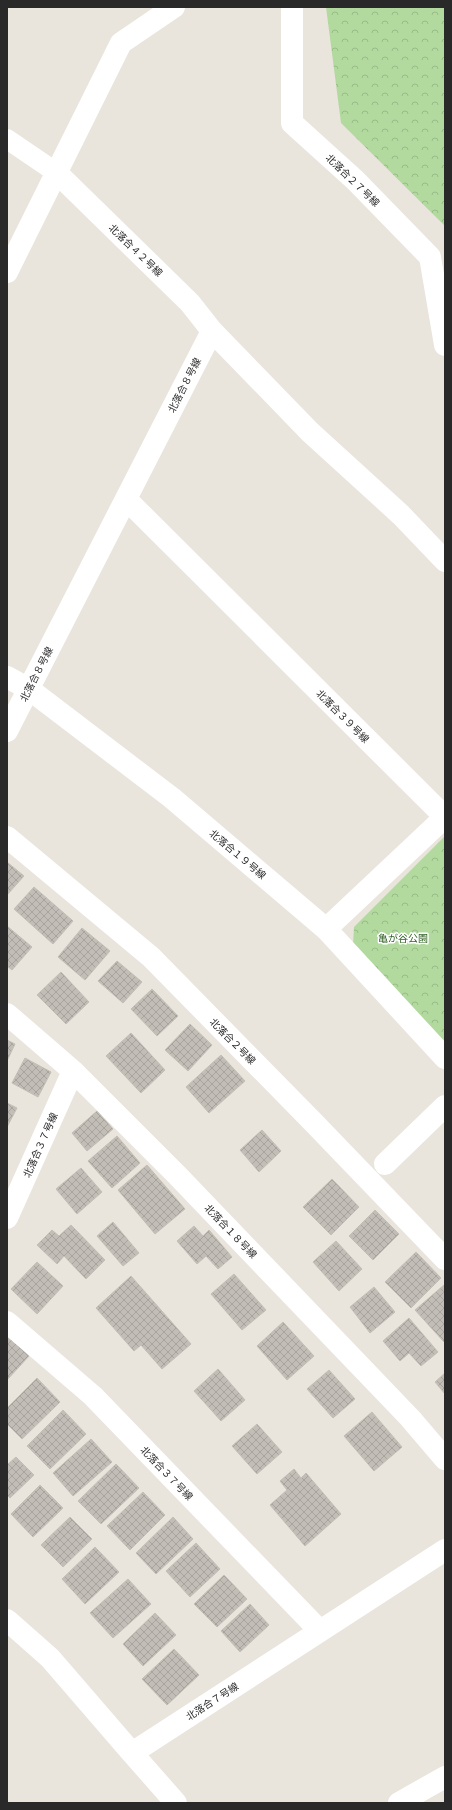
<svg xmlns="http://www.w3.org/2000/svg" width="452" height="1810" font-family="Signika,'Noto Sans JP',sans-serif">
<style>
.forest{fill:url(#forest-crowns)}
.building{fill:url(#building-cross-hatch);stroke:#c4bfb6}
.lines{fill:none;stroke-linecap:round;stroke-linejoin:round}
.pedestrian{stroke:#fff;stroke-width:20}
.minor{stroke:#fff;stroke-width:22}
.tertiary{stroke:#fff;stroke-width:22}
.labels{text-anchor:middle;stroke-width:3;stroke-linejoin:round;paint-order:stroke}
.street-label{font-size:10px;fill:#292929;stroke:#fff}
.park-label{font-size:10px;fill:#2d5d21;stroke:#fff}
</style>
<defs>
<pattern id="forest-crowns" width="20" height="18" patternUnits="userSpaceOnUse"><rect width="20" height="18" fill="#b2da9e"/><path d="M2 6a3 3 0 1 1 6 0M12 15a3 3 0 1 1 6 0" fill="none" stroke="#9b8"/></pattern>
<pattern id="building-cross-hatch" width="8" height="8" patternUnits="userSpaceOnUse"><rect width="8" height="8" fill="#c2beb7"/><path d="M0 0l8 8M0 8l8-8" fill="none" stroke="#a7a39d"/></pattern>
</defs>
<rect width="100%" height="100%" fill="#e9e4dc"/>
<path class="forest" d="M 326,7 L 445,7 L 445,226 L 341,123 Z
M 445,836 L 445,1045 L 353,945 L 354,927 Z"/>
<path class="building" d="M 7,862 L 24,876 L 7,895 Z
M 34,887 L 73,921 L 53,944 L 14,909 Z
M 7,926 L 32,947 L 12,970 L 7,966 Z
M 82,928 L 110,951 L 85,980 L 58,957 Z
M 117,961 L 142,982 L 123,1003 L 98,981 Z
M 61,972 L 89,1002 L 66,1024 L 37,995 Z
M 152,989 L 178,1016 L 157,1036 L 131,1009 Z
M 190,1024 L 212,1045 L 188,1071 L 165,1050 Z
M 131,1033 L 165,1070 L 141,1093 L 106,1056 Z
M 7,1040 L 15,1044 L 7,1061 Z
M 221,1055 L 245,1081 L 209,1113 L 186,1087 Z
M 25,1058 L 51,1072 L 38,1097 L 12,1083 Z
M 7,1103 L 17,1108 L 7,1127 Z
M 97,1111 L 113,1129 L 87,1151 L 72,1133 Z
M 262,1130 L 281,1151 L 259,1172 L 240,1150 Z
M 117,1136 L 140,1163 L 112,1188 L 88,1161 Z
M 147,1165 L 185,1209 L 155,1234 L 118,1190 Z
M 81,1168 L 102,1192 L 77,1214 L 56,1189 Z
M 332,1179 L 359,1207 L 331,1235 L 303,1207 Z
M 375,1210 L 399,1234 L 373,1260 L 349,1236 Z
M 113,1222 L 139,1253 L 123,1266 L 97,1236 Z
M 71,1225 L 105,1260 L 86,1279 L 64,1256 L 57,1264 L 37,1245 L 52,1230 L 59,1236 Z
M 194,1226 L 203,1236 L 209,1230 L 232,1257 L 218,1269 L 206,1256 L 197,1264 L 177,1241 Z
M 336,1241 L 362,1269 L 339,1291 L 313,1262 Z
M 416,1252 L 441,1278 L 411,1308 L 385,1282 Z
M 37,1262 L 63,1286 L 37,1314 L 11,1289 Z
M 234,1274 L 266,1310 L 242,1330 L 211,1294 Z
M 131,1276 L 191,1344 L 162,1369 L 141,1345 L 134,1351 L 96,1308 Z
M 444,1285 L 445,1341 L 444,1342 L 415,1310 Z
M 374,1287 L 395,1312 L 370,1333 L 350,1307 Z
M 409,1318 L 438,1352 L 421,1366 L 409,1353 L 400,1361 L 383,1341 Z
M 283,1322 L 314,1356 L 287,1380 L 257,1346 Z
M 7,1335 L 29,1356 L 7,1380 Z
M 218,1369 L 245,1400 L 221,1421 L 194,1391 Z
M 329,1370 L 355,1399 L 333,1418 L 307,1389 Z
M 445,1373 L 445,1394 L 435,1382 Z
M 37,1378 L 60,1402 L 22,1439 L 7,1424 L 7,1408 Z
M 63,1410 L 86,1434 L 50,1469 L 27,1446 Z
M 372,1412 L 402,1447 L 374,1471 L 344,1436 Z
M 257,1424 L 282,1452 L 257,1474 L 232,1446 Z
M 91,1439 L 112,1462 L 73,1496 L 53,1473 Z
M 16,1457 L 34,1475 L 10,1498 L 7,1495 L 7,1465 Z
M 116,1464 L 139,1488 L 101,1524 L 78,1501 Z
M 294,1469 L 301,1478 L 306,1473 L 341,1514 L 305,1546 L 270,1505 L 287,1490 L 280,1481 Z
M 40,1485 L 63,1508 L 33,1537 L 11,1514 Z
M 143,1492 L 165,1515 L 130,1550 L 107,1526 Z
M 70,1517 L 92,1539 L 63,1567 L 41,1545 Z
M 173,1517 L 193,1539 L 156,1574 L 136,1553 Z
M 196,1543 L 220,1569 L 190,1597 L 166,1571 Z
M 95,1547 L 119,1572 L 85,1604 L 62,1579 Z
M 224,1575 L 247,1599 L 217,1627 L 194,1604 Z
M 128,1579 L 151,1604 L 113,1638 L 90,1613 Z
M 250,1604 L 269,1625 L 240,1652 L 221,1631 Z
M 155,1613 L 176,1635 L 143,1666 L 123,1644 Z
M 174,1649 L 199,1675 L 167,1705 L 142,1679 Z"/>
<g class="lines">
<path class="pedestrian" d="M 7,139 L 57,173"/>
<path class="minor" d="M 292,7 L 292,123 L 355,180 L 430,257 L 445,345
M 57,173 L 190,303 L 212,331
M 7,272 L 121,43 L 174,7
M 126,499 L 445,817 L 326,929
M 7,677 L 29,689 L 172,798 L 326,929 L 445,1058
M 7,731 L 212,331 L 310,432 L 401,515 L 445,561
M 7,1014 L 73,1071 L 176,1174 L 410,1418 L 445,1459
M 385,1164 L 445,1106
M 7,1218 L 73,1071
M 7,1322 L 93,1396 L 320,1631
M 7,1620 L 50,1658 L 132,1753 L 445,1550
M 132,1753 L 176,1803
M 399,1803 L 445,1777"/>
<path class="tertiary" d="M 7,837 L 151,957 L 314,1123 L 445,1259"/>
</g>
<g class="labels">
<g class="street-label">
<text transform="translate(353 180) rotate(44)" y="4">北落合２７号線</text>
<text transform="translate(136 250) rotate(44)" y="4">北落合４２号線</text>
<text transform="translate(184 385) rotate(-63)" y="4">北落合８号線</text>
<text transform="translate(36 674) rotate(-63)" y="4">北落合８号線</text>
<text transform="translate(343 716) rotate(45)" y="4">北落合３９号線</text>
<text transform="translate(238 854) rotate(40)" y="4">北落合１９号線</text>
<text transform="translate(233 1041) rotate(45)" y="4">北落合２号線</text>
<text transform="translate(40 1145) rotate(-66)" y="4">北落合３７号線</text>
<text transform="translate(231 1231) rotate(46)" y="4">北落合１８号線</text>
<text transform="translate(167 1473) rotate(46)" y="4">北落合３７号線</text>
<text transform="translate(212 1701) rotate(-33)" y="4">北落合７号線</text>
</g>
<g class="park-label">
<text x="403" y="942">亀が谷公園</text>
</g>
</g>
<rect width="452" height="1810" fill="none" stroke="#292929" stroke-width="16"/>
</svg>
